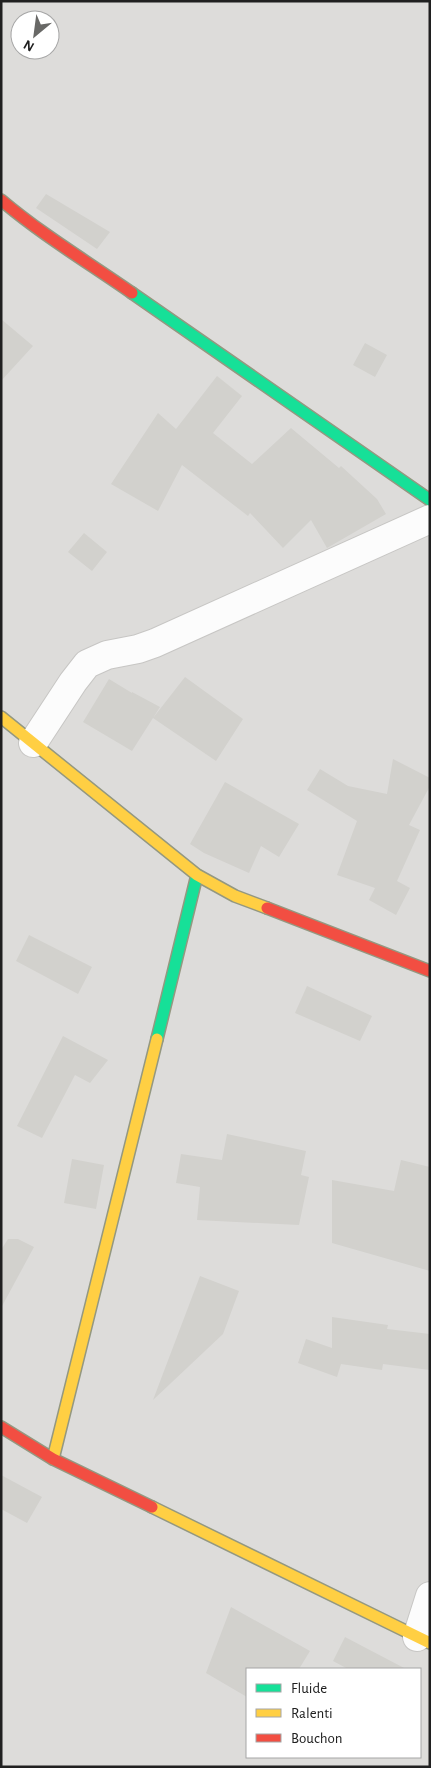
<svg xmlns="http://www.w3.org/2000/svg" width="431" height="1768" font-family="'Alegreya Sans',sans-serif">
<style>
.residential{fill:#dddcda;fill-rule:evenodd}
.building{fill:#d2d1cd}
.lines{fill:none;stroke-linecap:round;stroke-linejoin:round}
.street-casing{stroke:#c7c6c4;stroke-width:30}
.fast-casing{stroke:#949880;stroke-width:14}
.slow-casing{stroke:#949880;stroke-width:14}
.jam-casing{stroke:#949880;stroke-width:14}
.street{stroke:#fcfcfc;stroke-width:28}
.fast{stroke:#16e098;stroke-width:11}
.slow{stroke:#ffcf43;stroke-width:11}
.jam{stroke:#f24e42;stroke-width:11}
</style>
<rect width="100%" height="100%" fill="#eeede8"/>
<path class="residential" d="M 1,1 L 430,1 L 430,1767 L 1,1767 ZM 20,20 L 50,20 L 50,50 L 20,50 ZM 247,1669 L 420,1669 L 420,1757 L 247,1757 Z"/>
<path class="building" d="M 46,194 L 110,232 L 97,249 L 36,208 Z
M 1,319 L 33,346 L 1,381 Z
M 365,343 L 387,355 L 375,377 L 353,365 Z
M 217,376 L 242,396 L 213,433 L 252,464 L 291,428 L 339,468 L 341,466 L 377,499 L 386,514 L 327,548 L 311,520 L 283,548 L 250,513 L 248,516 L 182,465 L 158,511 L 111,484 L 158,413 L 176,429 Z
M 84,533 L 107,552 L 92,571 L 68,552 Z
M 185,677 L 243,719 L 216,761 L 153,718 L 132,751 L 83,722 L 109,679 L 132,693 L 132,692 L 160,707 L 153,718 Z
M 393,759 L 430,778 L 430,786 L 409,825 L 420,830 L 397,881 L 410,888 L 396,915 L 369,900 L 375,888 L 337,875 L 357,821 L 307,790 L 320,769 L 348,786 L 387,794 Z
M 225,782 L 299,824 L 279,857 L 261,846 L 249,873 L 204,853 L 190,844 Z
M 29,935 L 92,967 L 78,994 L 16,961 Z
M 307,986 L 372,1016 L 360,1041 L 295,1013 Z
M 63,1036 L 108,1060 L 90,1083 L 75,1075 L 42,1138 L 17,1126 Z
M 227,1134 L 306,1151 L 301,1175 L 309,1177 L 299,1225 L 197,1220 L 200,1187 L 176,1183 L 181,1154 L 222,1160 Z
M 72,1159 L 104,1165 L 96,1209 L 64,1203 Z
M 401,1160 L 430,1167 L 430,1271 L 332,1243 L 332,1180 L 394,1191 Z
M 8,1239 L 18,1239 L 34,1247 L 1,1308 L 1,1250 Z
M 200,1276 L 239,1291 L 223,1334 L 153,1400 Z
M 332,1317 L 388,1325 L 387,1329 L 430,1334 L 430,1370 L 383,1364 L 382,1370 L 341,1364 L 337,1377 L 298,1363 L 306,1339 L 332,1348 Z
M 1,1475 L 42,1497 L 27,1523 L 1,1509 Z
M 231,1607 L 310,1651 L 299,1669 L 247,1669 L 247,1697 L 206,1673 Z
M 345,1637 L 406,1669 L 348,1669 L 333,1661 Z"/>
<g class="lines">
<g class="street-casing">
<path id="street" d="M 33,743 L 73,682 L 87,664 L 107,655 L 138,649 L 155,643 L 430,519
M 417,1637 L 430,1596"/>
</g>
<g class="fast-casing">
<path id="fast" d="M 132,293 L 430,500
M 157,1039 L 197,875"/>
</g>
<g class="slow-casing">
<path id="slow" d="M 1,717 L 197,875 L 235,896 L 267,908
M 53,1459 L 157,1039
M 152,1507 L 430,1643"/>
</g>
<g class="jam-casing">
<path id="jam" d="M 1,200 C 41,234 89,263 132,293
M 267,908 L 430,971
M 1,1427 L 53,1459 L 152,1507"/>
</g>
<use href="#street" class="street"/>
<use href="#fast" class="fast"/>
<use href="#slow" class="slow"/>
<use href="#jam" class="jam"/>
</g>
<rect width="431" height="1768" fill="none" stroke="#202020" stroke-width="5"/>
<rect x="246" y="1668" width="175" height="90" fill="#ffffff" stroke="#a6a6a6"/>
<rect x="256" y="1684" width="25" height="8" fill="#16e098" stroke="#a6a6a6"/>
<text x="291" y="1693" font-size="15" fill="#202020">Fluide</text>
<rect x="256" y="1709" width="25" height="8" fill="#ffcf43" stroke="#a6a6a6"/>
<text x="291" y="1718" font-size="15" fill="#202020">Ralenti</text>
<rect x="256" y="1734" width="25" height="8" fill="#f24e42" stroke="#a6a6a6"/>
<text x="291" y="1743" font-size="15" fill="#202020">Bouchon</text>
<g transform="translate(35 35) rotate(209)"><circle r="24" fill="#ffffff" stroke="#a6a6a6"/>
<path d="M0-4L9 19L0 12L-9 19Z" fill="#686866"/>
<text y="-8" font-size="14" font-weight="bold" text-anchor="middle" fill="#202020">N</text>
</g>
</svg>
